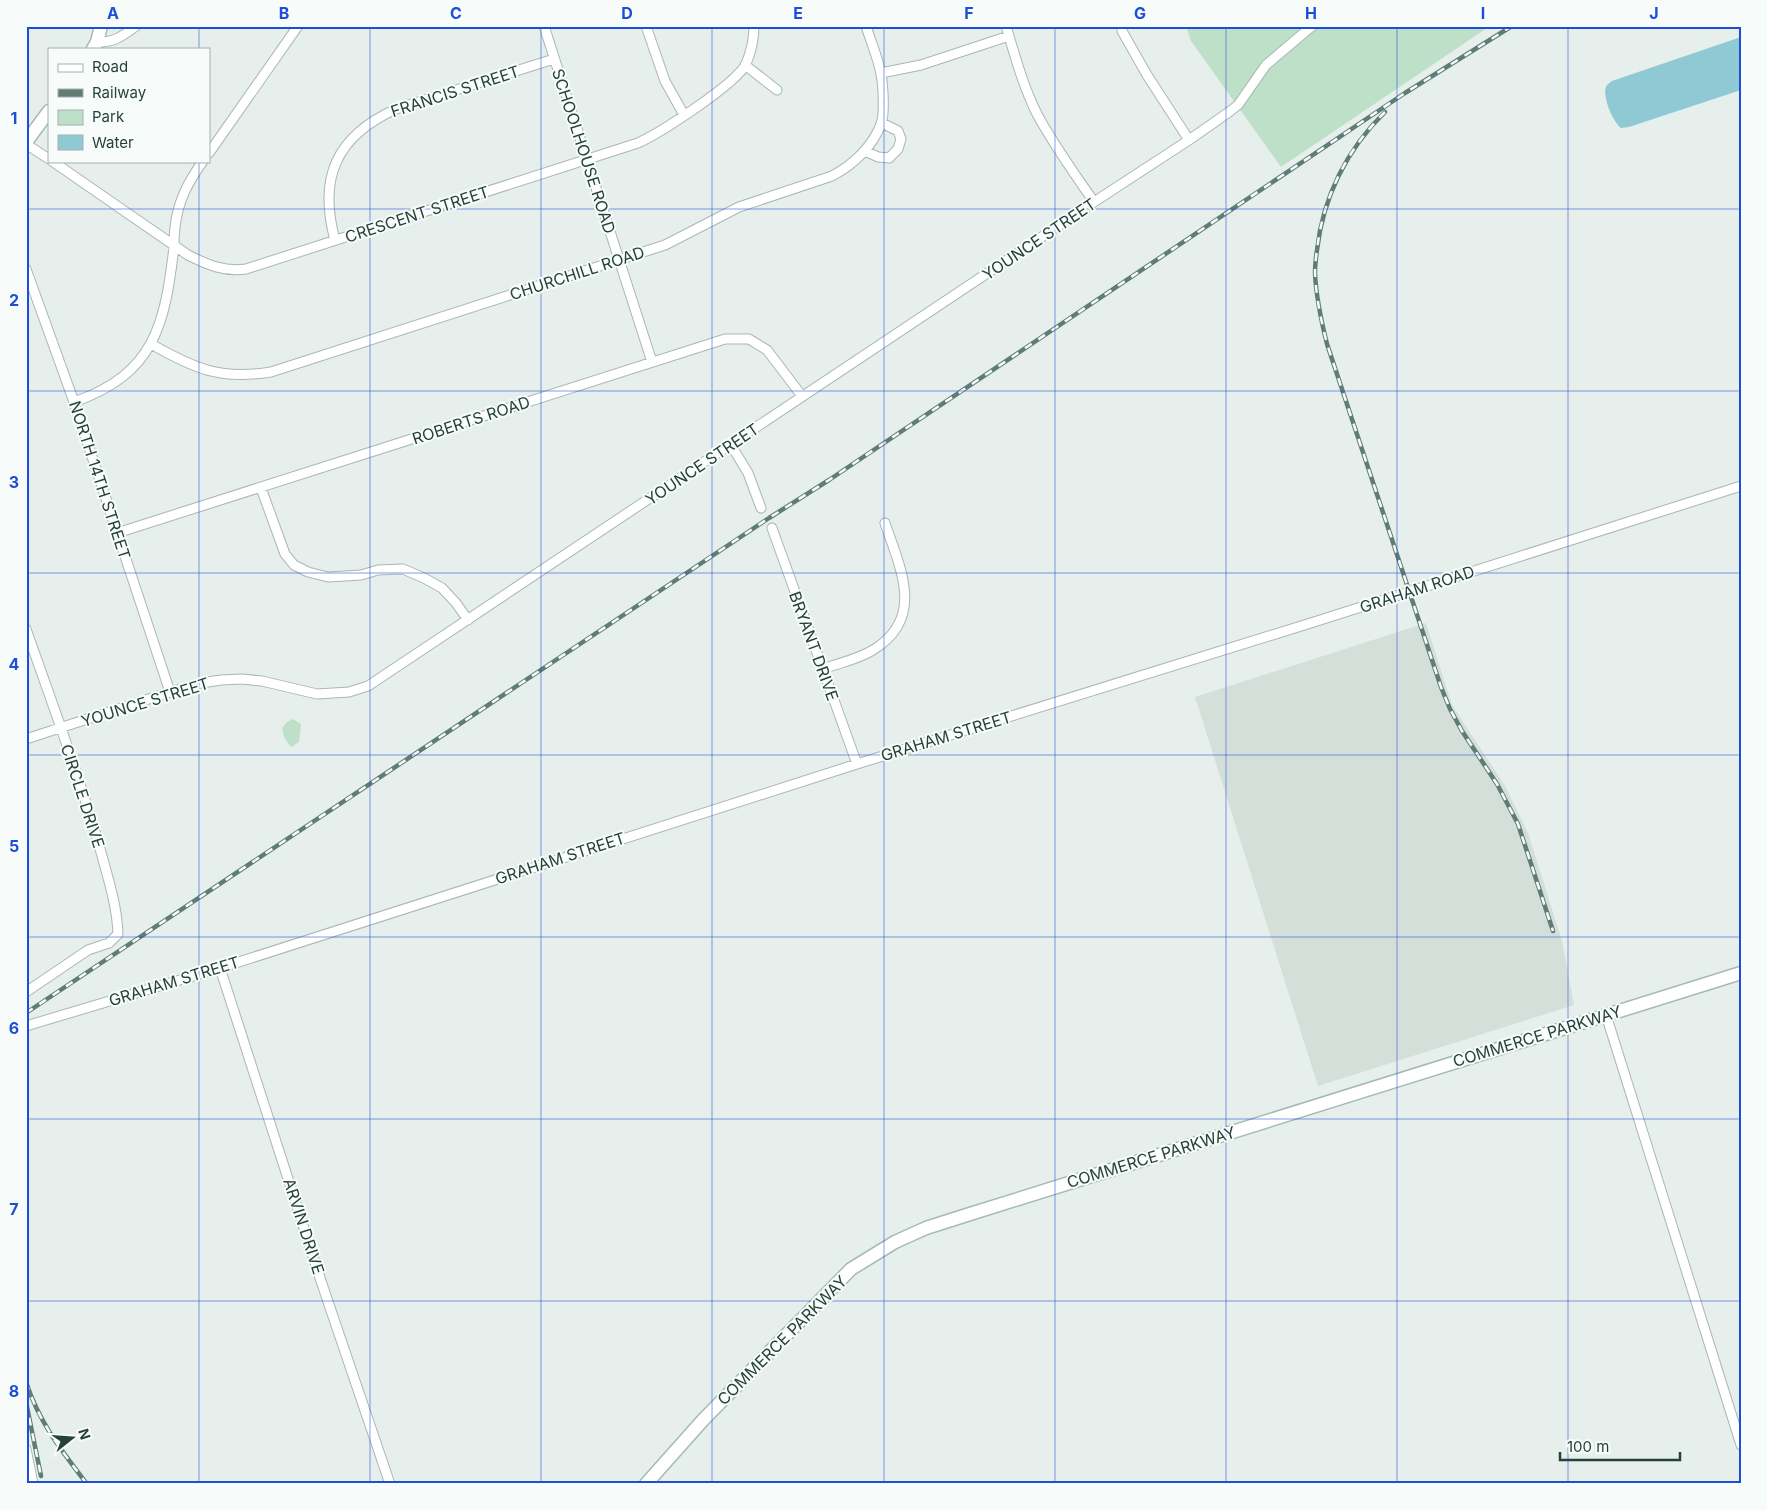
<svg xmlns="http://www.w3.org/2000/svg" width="1767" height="1510" font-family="Inter,sans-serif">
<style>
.built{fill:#d4dfda}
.green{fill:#bfe0c8}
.water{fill:#8ec9d4}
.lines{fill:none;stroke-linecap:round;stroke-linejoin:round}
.street-casing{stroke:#a8b8b2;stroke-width:11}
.secondary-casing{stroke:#a4bbb3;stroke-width:15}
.street{stroke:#fff;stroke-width:9}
.secondary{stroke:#fff;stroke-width:12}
.rail-casing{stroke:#5f7d75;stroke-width:4.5}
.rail{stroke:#f7fbf9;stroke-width:2.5;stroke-dasharray:8;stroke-linecap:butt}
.grid{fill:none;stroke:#1d4ed8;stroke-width:1;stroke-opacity:0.55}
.labels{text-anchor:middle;stroke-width:4;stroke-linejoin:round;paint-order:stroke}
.street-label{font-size:16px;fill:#24423a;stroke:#f7fbf9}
.neatline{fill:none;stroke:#1d4ed8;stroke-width:2}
.grid-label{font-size:16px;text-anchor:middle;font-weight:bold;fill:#1d4ed8}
</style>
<rect width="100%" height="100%" fill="#e6efeb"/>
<path class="built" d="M 1426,623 L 1452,705 L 1505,786 L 1528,833 L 1562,941 L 1574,1005 L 1318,1086 L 1195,697 Z"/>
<path class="green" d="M 1186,26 L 1490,26 L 1281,167 L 1191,41 Z
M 293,719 L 301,724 L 299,742 L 291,747 C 283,736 276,726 293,719 Z"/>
<path class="water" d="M 1741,37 L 1741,90 L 1629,127 L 1621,128 C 1613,122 1602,96 1606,87 C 1607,84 1610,83 1612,81 Z"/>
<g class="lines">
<g class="street-casing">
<path id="street" d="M 544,26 L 652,362
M 646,26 L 665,81 L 684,115
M 1006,26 C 1015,56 1023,86 1037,114 C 1053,144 1074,173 1094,202
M 1122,31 L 1147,75 L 1189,140
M 97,42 C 113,43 123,36 136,26
M 745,65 L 777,90
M 881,73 L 921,65 L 1009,36
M 26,144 L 49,159
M 865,151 L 878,157 L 889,158 L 898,149 L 901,139 L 898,131 L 882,123
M 209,153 L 298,26
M 52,161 L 188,255 C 208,265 224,272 246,269 L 638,143 C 660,133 736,84 746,64 C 751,52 754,39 754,26
M 335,240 C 318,178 336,136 396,109 L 554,59
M 26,269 L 74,402 L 170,692
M 151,344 C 195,369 220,380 271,372 L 665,245 L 739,207 L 832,176 C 853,165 873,146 881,124 C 885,114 883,85 881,74 C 878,58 871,42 866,26
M 74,402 C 155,374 165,324 174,247 C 174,240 174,234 175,228 C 176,216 180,202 185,191 C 190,180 196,171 203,161
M 731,445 L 748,473 L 761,508
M 261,488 L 285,554 L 294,565 L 308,572 L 328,577 L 361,575 L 378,570 L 403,569 L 424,578 L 442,588 L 456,603 L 468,620
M 772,528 L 857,764
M 117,533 L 725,339 L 749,339 L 767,350 L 802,396
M 26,629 C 51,700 78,772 99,845 C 107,875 117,904 118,934 L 109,943 L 88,950 L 26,992
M 823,669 C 839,663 859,659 873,650 C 926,618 900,568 885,523
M 26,739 L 170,692 L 201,683 L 221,680 L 242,679 L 262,681 L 317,694 L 349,692 L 368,686 L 1094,202 L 1189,140 L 1229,112 L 1238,105 L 1266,65 L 1312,26
M 220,968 L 321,1281 L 390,1484
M 1606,1015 L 1741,1445
M 26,1026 L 220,968 L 857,764 L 1314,622 L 1741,486
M 26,1449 L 33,1484"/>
</g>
<g class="secondary-casing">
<path id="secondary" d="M 93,49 L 97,42 L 101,26
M 26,142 L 49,111
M 646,1484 L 703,1420 L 851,1269 L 895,1242 L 926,1228 L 970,1214 L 1741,973"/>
</g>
<use href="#street" class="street"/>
<use href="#secondary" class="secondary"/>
<g class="rail-casing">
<path id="rail" d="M 1385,112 C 1347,149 1323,197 1317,250 C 1316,257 1315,265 1315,273 C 1316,297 1321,320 1327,344 L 1441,687 L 1450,709 L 1462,731 L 1497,784 L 1518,824 L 1553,931
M 26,1013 L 769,518 L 829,480 L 1405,93 L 1512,26
M 26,1382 C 39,1422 61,1450 87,1484
M 26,1402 L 41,1476"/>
</g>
<use href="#rail" class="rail"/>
</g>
<path class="grid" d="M 199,26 L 199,49M 370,26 L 370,1484M 541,26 L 541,1484M 712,26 L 712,1484M 884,26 L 884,1484M 1055,26 L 1055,1484M 1226,26 L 1226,1484M 1397,26 L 1397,1484M 1568,26 L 1568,1484M 199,161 L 199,1484M 26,209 L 1741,209M 26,391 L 1741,391M 26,573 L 1741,573M 26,755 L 1741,755M 26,937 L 1741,937M 26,1119 L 1741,1119M 26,1301 L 1741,1301"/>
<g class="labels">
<g class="street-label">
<text transform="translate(455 91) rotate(-18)" y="6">FRANCIS STREET</text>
<text transform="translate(584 151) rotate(72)" y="6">SCHOOLHOUSE ROAD</text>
<text transform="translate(417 214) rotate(-18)" y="6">CRESCENT STREET</text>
<text transform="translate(1039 239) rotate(-34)" y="6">YOUNCE STREET</text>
<text transform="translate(577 273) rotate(-18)" y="6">CHURCHILL ROAD</text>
<text transform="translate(471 420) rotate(-18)" y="6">ROBERTS ROAD</text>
<text transform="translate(702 464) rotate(-34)" y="6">YOUNCE STREET</text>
<text transform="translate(100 480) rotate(72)" y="6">NORTH 14TH STREET</text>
<text transform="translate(1417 589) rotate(-18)" y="6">GRAHAM ROAD</text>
<text transform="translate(814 646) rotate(70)" y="6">BRYANT DRIVE</text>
<text transform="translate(145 702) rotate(-17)" y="6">YOUNCE STREET</text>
<text transform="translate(946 736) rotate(-17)" y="6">GRAHAM STREET</text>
<text transform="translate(83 796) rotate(72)" y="6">CIRCLE DRIVE</text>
<text transform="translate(560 858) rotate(-18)" y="6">GRAHAM STREET</text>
<text transform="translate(174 981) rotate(-17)" y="6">GRAHAM STREET</text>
<text transform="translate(1537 1036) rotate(-17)" y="6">COMMERCE PARKWAY</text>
<text transform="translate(1151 1157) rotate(-17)" y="6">COMMERCE PARKWAY</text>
<text transform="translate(304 1226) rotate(72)" y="6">ARVIN DRIVE</text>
<text transform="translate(782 1340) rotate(-45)" y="6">COMMERCE PARKWAY</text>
</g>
</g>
<rect width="1767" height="1510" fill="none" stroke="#f7fbf9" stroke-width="55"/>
<rect x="48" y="48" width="162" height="115" fill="#f7fbf9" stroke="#a3b1ad"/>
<rect x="58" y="64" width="25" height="8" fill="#ffffff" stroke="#a3b1ad"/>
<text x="92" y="72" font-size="15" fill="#24423a">Road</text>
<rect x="58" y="89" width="25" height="8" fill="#5f7d75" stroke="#a3b1ad"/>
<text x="92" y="98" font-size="15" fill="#24423a">Railway</text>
<rect x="58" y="110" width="25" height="15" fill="#bfe0c8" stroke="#a3b1ad"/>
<text x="92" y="122" font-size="15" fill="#24423a">Park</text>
<rect x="58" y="135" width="25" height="15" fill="#8ec9d4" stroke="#a3b1ad"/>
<text x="92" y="148" font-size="15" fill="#24423a">Water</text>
<g transform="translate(72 1438) rotate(73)" stroke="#f7fbf9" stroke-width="4" paint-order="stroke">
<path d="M0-4L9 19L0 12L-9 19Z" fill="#24423a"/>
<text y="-8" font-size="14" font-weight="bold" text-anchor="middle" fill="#24423a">N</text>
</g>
<path d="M1560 1452v8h120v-8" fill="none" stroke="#24423a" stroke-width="2.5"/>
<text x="1567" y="1452" font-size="15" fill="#24423a" stroke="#f7fbf9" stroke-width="4" paint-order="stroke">100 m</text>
<rect x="28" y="28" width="1712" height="1454" class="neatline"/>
<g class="grid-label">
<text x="113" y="19">A</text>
<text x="284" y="19">B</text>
<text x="456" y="19">C</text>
<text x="627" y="19">D</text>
<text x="798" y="19">E</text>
<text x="969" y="19">F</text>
<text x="1140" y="19">G</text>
<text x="1311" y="19">H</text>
<text x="1483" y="19">I</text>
<text x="1654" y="19">J</text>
<text x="14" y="124">1</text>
<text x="14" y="306">2</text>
<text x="14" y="488">3</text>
<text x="14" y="670">4</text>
<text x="14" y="852">5</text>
<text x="14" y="1034">6</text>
<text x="14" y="1215">7</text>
<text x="14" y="1397">8</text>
</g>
</svg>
